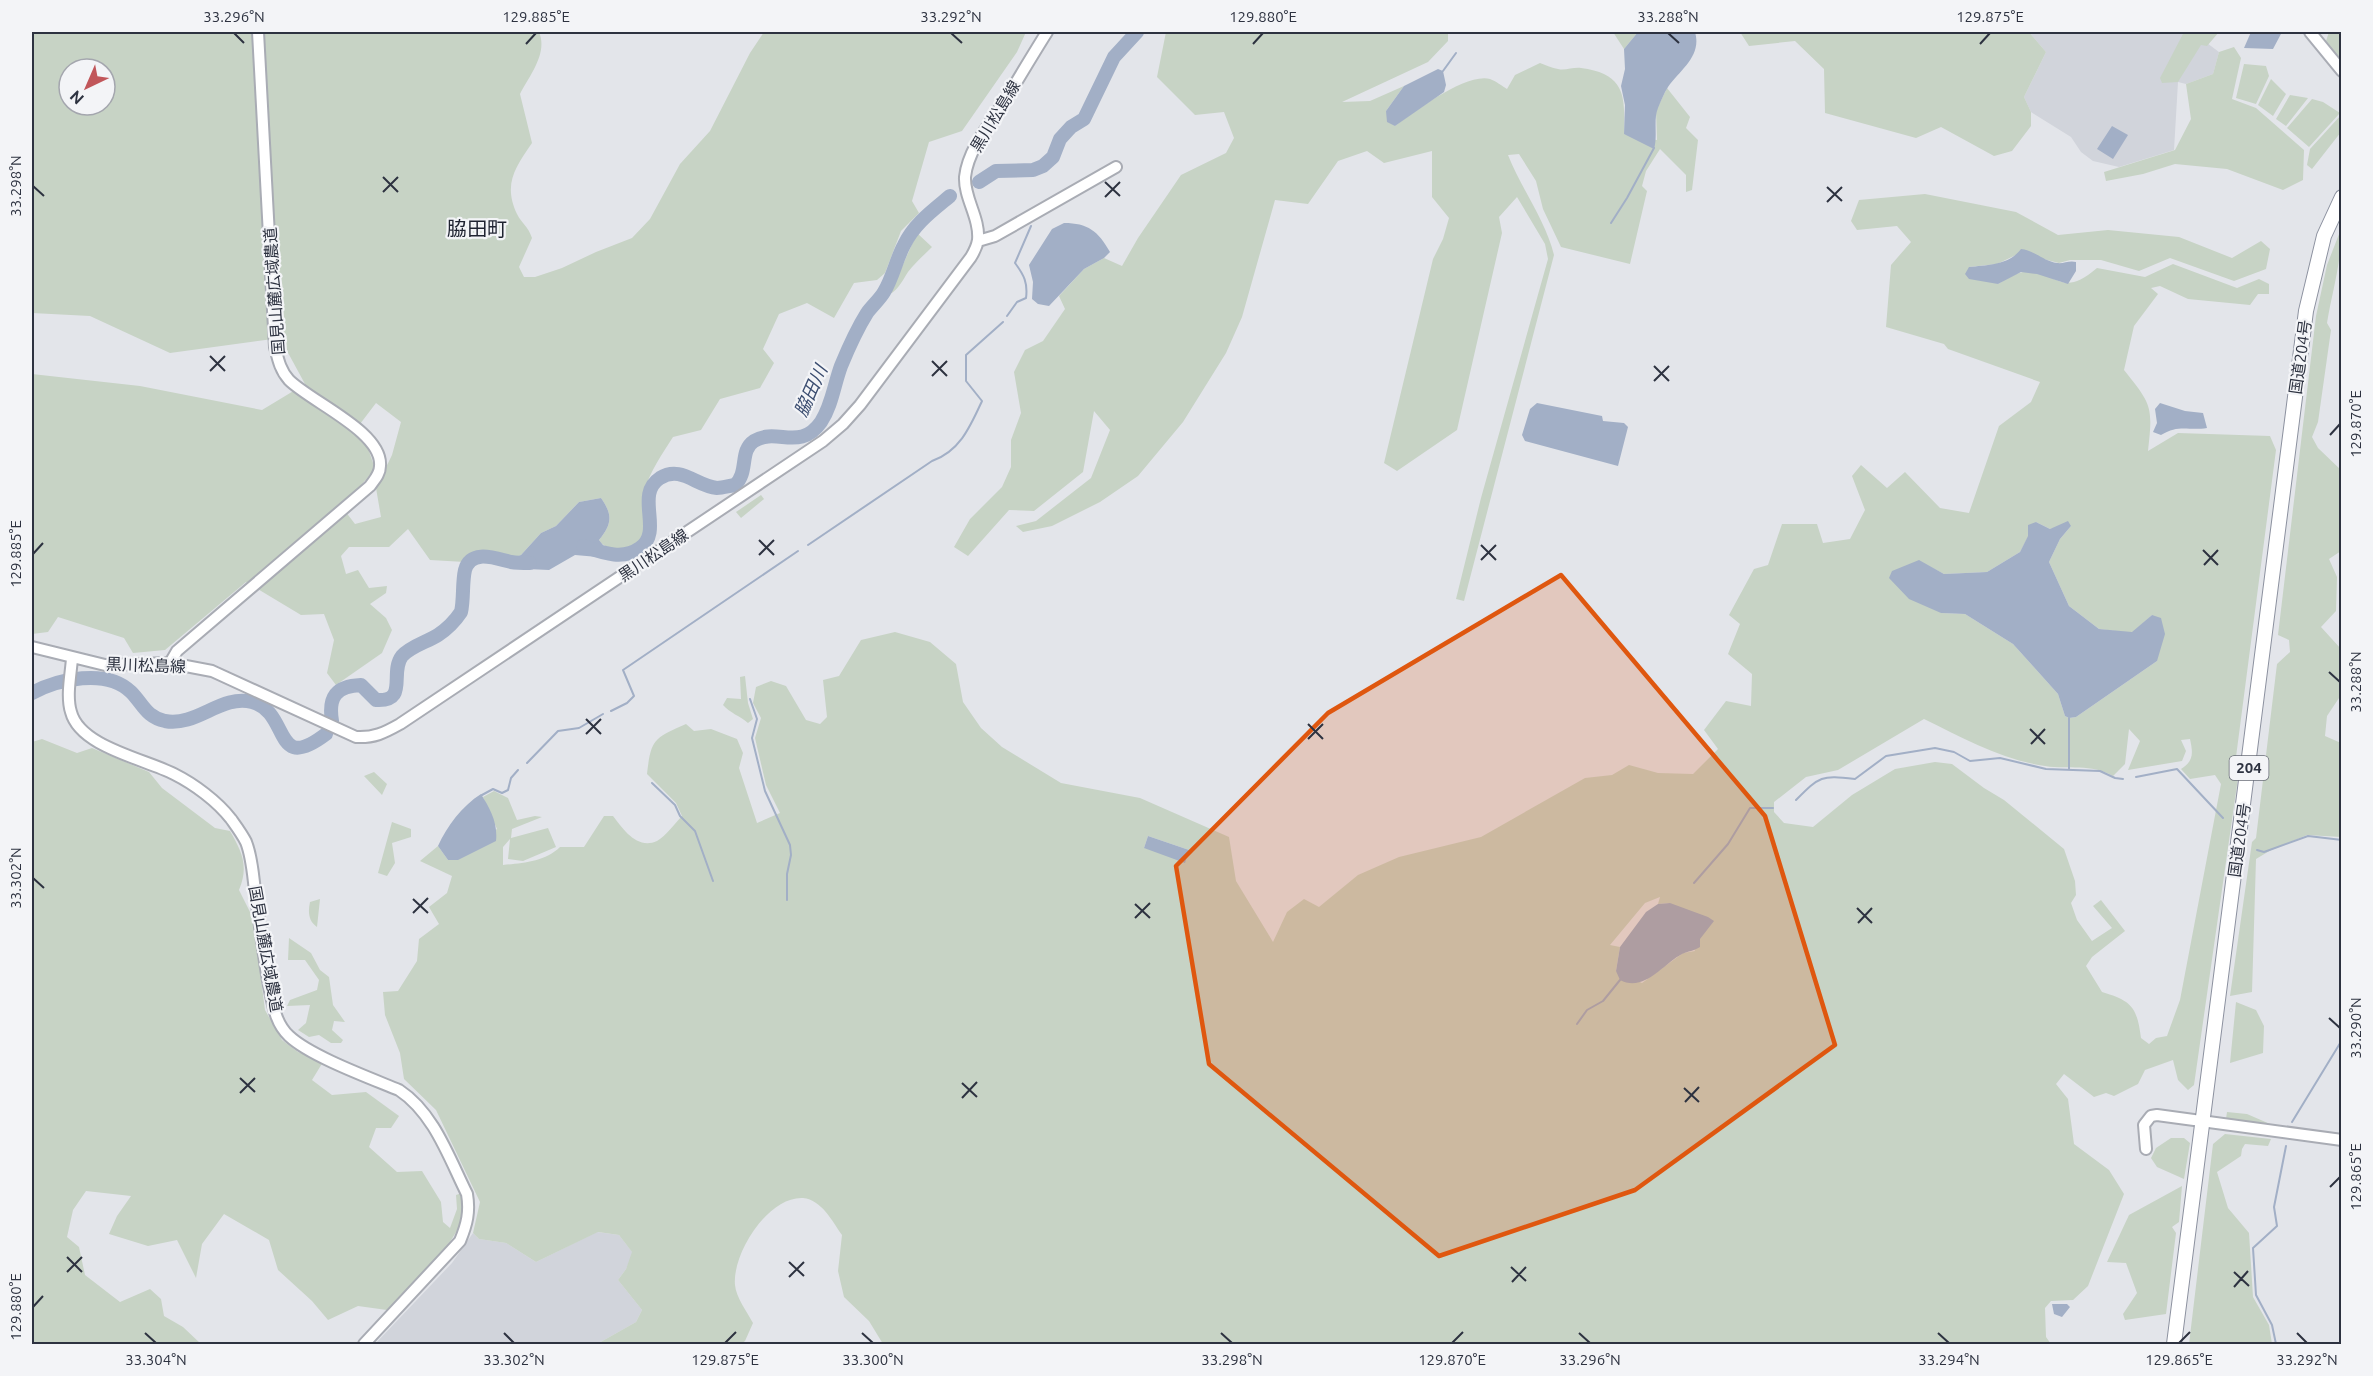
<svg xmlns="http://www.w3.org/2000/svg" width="2373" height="1376" font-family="Ubuntu,'Noto Sans JP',sans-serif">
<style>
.built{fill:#d1d4db}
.green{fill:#c7d3c5;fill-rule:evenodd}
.water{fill:#a2afc6}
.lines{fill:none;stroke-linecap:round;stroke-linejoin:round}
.stream{stroke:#a2afc6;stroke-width:2}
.river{stroke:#a2afc6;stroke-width:14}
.secondary-casing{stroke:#a9acb4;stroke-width:14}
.highway-casing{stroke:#8c919f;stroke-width:16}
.secondary{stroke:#fff;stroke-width:10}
.highway{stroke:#fff;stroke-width:14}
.marked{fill:#df570f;fill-opacity:0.2;stroke:#df570f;stroke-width:4.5;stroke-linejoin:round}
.ticks{fill:none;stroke:#2d3240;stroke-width:2}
.labels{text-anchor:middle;stroke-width:4.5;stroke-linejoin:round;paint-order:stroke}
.shield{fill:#f3f4f7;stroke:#686c77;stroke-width:1.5}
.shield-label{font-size:15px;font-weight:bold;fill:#2d3240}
.street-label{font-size:16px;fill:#2d3240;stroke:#f3f4f7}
.water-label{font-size:18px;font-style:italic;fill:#3b4d70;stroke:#f3f4f7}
.quarter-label{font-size:20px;fill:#1f2331;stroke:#f3f4f7}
.neatline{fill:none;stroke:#2d3240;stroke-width:2}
.ticks-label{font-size:15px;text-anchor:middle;fill:#2d3240}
</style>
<rect width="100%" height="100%" fill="#e3e5ea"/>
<path class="built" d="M 2029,32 L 2216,32 L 2207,43 L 2219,52 L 2213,74 L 2186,84 L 2178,82 L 2174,150 L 2119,167 L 2093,161 L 2081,152 L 2071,137 L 2031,112 L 2024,97 L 2046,52 Z
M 597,1232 L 619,1235 L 633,1253 L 626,1269 L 618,1280 L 642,1310 L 636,1322 L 597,1344 L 375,1344 L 452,1263 L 473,1233 L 479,1239 L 506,1243 L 536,1262 Z"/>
<path class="green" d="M 32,32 L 539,32 C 548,53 530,75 520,94 L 532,143 C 515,168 503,184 517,214 C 522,224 528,226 532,238 L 519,267 L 524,277 L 535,277 L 562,268 L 596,252 L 632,238 L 650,219 L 680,164 L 710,131 L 750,53 L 764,32 L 1026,32 L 1017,52 L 962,131 L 929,142 L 912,201 L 919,213 L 901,231 L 885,273 L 877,280 L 854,283 L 834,318 L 807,303 L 779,314 L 763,349 L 774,363 L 760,388 L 720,399 L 701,430 L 673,437 C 662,454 650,472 644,491 C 638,509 658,543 628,548 C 623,549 619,550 614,549 C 607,547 603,546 599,540 C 612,524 613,515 601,498 L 579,502 L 556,526 L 541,533 L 521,555 L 511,559 L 482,553 L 465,562 L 430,560 L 408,529 L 389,547 L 349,547 L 341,556 L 346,574 L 358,570 L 369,588 L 387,586 L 386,593 L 370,604 L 386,618 L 392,630 L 382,653 L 336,685 L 327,673 L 334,640 L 324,614 L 301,615 L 246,582 L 165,650 L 133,653 L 124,638 L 58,617 L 48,632 L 32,634 L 32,374 L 140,386 L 262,410 L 305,384 L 280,338 L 170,353 L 90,316 L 32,313 ZM 69,69 L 105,69 L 105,105 L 69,105 ZM 376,403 L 401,422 L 392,455 L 376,488 L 381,517 L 355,524 L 342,507 L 375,469 L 360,424 Z
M 1166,32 L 1448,32 L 1448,41 L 1428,62 L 1342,102 L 1370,101 L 1404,86 L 1386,111 L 1395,126 C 1416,111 1465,73 1490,79 C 1496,81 1502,86 1507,89 L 1515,75 L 1540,63 C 1546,65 1552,68 1558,69 C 1565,71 1573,67 1581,68 C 1626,74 1625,96 1624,134 L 1657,140 L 1656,111 L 1667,88 L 1690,117 L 1686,128 L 1698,140 L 1692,190 L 1686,192 L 1686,175 L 1660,149 L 1646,171 L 1642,186 L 1647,191 L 1630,264 L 1561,247 L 1543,209 L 1536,181 L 1519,154 L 1508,155 C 1521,188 1546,221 1554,255 L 1464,601 L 1456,599 L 1481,498 L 1548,259 L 1545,244 L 1517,197 L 1499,217 L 1502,233 L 1457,430 L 1397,471 L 1384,463 L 1433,259 L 1443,239 L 1449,218 L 1432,197 L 1432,151 L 1384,163 L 1367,151 L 1338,161 L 1308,204 L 1275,200 L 1242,317 L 1226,353 L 1183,422 L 1138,476 L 1100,502 L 1052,526 L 1023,532 L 1016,526 L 1036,521 L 1091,478 L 1110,430 L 1094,411 L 1083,472 L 1034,511 L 1009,510 L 968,556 L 954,547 L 970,519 L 1002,487 L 1011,467 L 1011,440 L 1021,413 L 1014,372 L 1025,350 L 1043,341 L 1065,309 L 1059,296 L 1084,269 L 1104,258 L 1122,266 L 1138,238 L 1181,175 L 1226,153 L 1234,138 L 1224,112 L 1195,115 L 1157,77 Z
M 1613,32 L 1638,32 L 1624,49 Z
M 1740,32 L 2029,32 L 2046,52 L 2024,97 L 2031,112 L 2031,126 L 2012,151 L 1994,156 L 1941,127 L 1916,138 L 1825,113 L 1824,69 L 1795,41 L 1749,46 Z
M 2184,32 L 2219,32 L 2207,46 L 2201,45 L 2178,82 L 2162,83 L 2160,78 Z
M 2329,32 L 2341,32 L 2341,60 L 2326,41 Z
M 2234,47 L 2241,58 L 2232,99 L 2256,108 L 2304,150 L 2303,180 L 2283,190 L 2227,169 L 2175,164 L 2143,174 L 2106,181 L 2104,172 L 2175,150 L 2191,119 L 2186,84 L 2213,74 L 2219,52 Z
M 2244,64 L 2266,66 L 2269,76 L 2256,104 L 2236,98 Z
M 2271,79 L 2286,94 L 2273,116 L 2258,105 Z
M 2290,95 L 2308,98 L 2286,126 L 2276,119 Z
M 2312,99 L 2323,102 L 2340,113 L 2309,147 L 2287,128 Z
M 2341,115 L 2341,132 L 2312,169 L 2307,165 L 2310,149 Z
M 1925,194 L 2016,212 L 2058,235 L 2108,230 L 2179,237 L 2232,258 L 2261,241 L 2270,249 L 2266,269 L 2234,281 L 2170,258 L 2139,271 L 2101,260 L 2070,260 L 2059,263 L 2039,258 L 2016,255 L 1997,264 L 1969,267 L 1998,284 C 2005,280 2015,273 2023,272 C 2059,271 2061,299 2097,268 L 2145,277 L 2173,264 L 2237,288 L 2259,279 L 2269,284 L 2269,294 L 2258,294 L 2250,305 L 2188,299 L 2160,286 L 2151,288 L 2158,294 L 2134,326 L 2124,370 C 2152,405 2153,406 2148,451 L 2178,433 L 2270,436 L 2276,450 L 2236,757 L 2240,764 L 2194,1085 L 2188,1090 L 2178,1080 L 2173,1060 L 2145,1070 L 2138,1084 L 2114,1096 L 2106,1093 L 2094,1097 L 2064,1074 L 2056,1084 L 2068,1099 L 2074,1144 L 2109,1170 L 2124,1194 L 2088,1286 L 2073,1300 L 2051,1301 L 2045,1308 L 2046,1337 L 2051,1344 L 883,1344 L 869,1321 L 844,1297 L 838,1271 L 842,1235 C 832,1221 822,1200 803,1198 C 768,1196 732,1254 735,1285 C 736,1297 747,1312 753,1323 L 745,1341 L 741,1344 L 597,1344 L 636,1322 L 642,1310 L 618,1280 L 626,1269 L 632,1252 L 619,1235 L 598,1232 L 536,1262 L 506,1243 L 479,1239 L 473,1233 L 480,1202 L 436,1110 L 404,1079 L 400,1053 L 385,1015 L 383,992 L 398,991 L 417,961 L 419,939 L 439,924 L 429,907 L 447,893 L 452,876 L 420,861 L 438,846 L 448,860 L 497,829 L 483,797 L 494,791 L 508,798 L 517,820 L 535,816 L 542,817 L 512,829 L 511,838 L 548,828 L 556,847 L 523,861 L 508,859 L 510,839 L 503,847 L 503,865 C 522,863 545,862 560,847 L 584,847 L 604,816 L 613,816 C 623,829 637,850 657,841 C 666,836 675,823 682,816 L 676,803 L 647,774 C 651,739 654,738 686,724 L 694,731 L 711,729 L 737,739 L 743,753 L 739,768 L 757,823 L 780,813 L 766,785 L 755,738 L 761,718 L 753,703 L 756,687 L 771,681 L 786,686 L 806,720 L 820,724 L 827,717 L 823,680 L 839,676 L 861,640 L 895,632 L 930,642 L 956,664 L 963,702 L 981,728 L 1002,747 L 1061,783 L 1140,798 L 1229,837 L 1236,881 L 1273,942 L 1287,912 L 1304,899 L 1319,907 L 1358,875 L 1399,857 L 1481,837 L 1585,778 L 1612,775 L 1629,765 L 1658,773 L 1693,774 L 1718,749 L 1704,730 L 1726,701 L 1751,706 L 1752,674 L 1728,654 L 1740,624 L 1729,615 L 1754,569 L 1768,565 L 1782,524 L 1817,524 L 1823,543 L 1850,539 L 1865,510 L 1852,476 L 1861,465 L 1887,488 L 1905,472 L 1940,508 L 1969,513 L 1999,426 L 2031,402 L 2040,382 L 1948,349 L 1944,344 L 1886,327 L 1891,265 L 1911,242 L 1897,226 L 1857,230 L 1851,221 L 1859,200 ZM 2036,522 L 2050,529 L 2071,526 L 2060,539 L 2049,562 L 2069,606 L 2099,629 L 2132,633 L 2152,615 L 2157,661 L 2076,717 L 2069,718 L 2065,716 L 2058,694 L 2013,644 L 1965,614 L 1941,613 L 1919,561 L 1944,574 L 1987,572 L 2020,552 ZM 1924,719 C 1963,738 2002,760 2045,766 C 2070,770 2090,763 2113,776 L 2125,764 L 2129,729 L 2140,741 L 2128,770 L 2182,761 L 2186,751 L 2181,740 L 2190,739 C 2193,753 2194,761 2181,769 L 2190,779 L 2215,775 L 2221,784 L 2180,1000 L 2167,1036 L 2156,1038 L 2149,1044 L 2141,1038 C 2137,1007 2132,1001 2102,992 L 2086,966 L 2092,957 L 2125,931 L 2101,900 L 2093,906 L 2112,928 L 2092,941 L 2077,920 L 2071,903 L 2076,895 L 2075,881 L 2064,849 L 2004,800 L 1984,788 L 1952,764 L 1935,762 L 1895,769 L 1852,795 L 1813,827 L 1784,823 L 1774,812 L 1774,802 L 1806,777 L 1838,770 ZM 1148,836 L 1189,850 L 1144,848 ZM 1660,897 L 1658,904 L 1670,903 L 1695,951 L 1683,953 L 1642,983 L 1616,971 L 1620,947 L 1610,945 L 1645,903 Z
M 2341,229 C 2342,261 2332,292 2327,323 L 2331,330 L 2318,422 L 2312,437 L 2318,448 L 2341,470 L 2341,551 L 2329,559 L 2337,577 L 2336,611 L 2321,627 L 2341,649 L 2341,695 L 2327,716 L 2325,736 L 2341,743 L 2341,837 L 2307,835 L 2271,850 L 2256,859 L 2252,992 L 2230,996 L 2252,842 L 2256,838 L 2277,664 L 2290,652 L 2289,640 L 2278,635 L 2316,316 L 2327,265 Z
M 917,233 L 932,247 C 924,255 915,263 908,272 C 902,281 897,293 885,296 L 901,269 Z
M 761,495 L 764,499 L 741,518 L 736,512 Z
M 745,676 L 748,703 L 753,719 L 748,723 C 740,716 730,713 723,705 L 727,698 L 741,699 L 740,677 Z
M 42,739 L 77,753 L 92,748 L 149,772 L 162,788 L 215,828 L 230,831 C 242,852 249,866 239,890 L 253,918 L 265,1010 L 282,1040 L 298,1052 L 323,1062 L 312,1080 L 332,1095 L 366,1092 L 399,1116 L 391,1128 L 376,1128 L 369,1147 L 397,1172 L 422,1171 L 441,1202 L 443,1222 L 450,1228 L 457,1209 L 456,1195 L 462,1193 C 468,1215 458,1230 446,1248 L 387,1310 L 358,1306 L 328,1320 L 312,1301 L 278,1270 L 269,1240 L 224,1214 L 202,1244 L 196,1278 L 177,1240 L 148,1246 L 109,1234 L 117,1216 L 131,1196 L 86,1191 L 73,1210 L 67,1237 L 79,1247 L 85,1275 L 120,1302 L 150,1289 L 161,1299 L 164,1316 L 183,1327 L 201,1344 L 32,1344 L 32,742 Z
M 374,772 L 387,784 L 382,795 L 364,776 Z
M 392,822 L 411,829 L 411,837 L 392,843 L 395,863 L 387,876 L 378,873 Z
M 320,899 L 317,927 C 308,921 308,911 310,902 Z
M 289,938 L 311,953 L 320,970 L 329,977 L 333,1005 L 345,1022 L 334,1021 L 332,1030 L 343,1040 L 341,1043 L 331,1043 L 319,1035 L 309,1037 L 298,1030 L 306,1023 L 310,1005 L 287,1006 L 290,1000 L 317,990 L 319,980 L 305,960 L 288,960 Z
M 2236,1002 L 2256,1010 L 2264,1026 L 2263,1053 L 2230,1063 Z
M 2227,1112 L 2247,1114 L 2277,1127 L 2226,1119 Z
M 2225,1134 L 2271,1139 L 2268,1146 L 2245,1144 L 2242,1149 L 2241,1156 L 2217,1172 L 2228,1208 L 2249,1233 L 2253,1297 L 2269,1325 L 2272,1344 L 2189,1344 L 2213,1144 Z
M 2171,1138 L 2184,1138 L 2190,1143 L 2184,1179 L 2157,1167 L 2151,1158 L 2156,1148 Z
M 2182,1186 L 2179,1222 L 2172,1227 L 2176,1233 L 2166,1314 L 2125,1320 L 2123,1314 L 2137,1293 L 2126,1263 L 2107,1262 L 2129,1215 Z"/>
<path class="water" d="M 1638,32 L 1695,32 C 1702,56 1681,69 1668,87 C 1664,93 1661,101 1658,108 C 1653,120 1658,136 1654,149 L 1624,134 L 1625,105 L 1621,86 L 1625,69 L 1624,49 Z
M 2251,32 L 2282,32 L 2273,49 L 2244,48 Z
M 1438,69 L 1443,71 L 1446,85 L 1444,92 L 1395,126 L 1387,122 L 1386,111 L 1404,86 Z
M 2112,126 L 2128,135 L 2113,159 L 2097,149 Z
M 1064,223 C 1088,223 1098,231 1110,252 L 1104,258 L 1084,269 L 1049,306 L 1038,304 L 1032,299 L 1033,282 L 1029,265 L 1052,229 Z
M 2021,249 C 2034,250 2043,261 2057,263 C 2064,264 2069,260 2076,262 L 2076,271 L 2068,284 L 2037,274 L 2021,272 L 1998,284 L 1969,279 L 1965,274 L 1969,267 C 1988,265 2009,265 2021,249 Z
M 1537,403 L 1602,416 L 1603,421 L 1624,423 L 1628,427 L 1618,466 L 1525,441 L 1522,435 L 1530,409 Z
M 2160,403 L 2185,411 L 2203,413 L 2207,428 C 2188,431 2179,424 2161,435 L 2153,432 L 2157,423 L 2155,409 Z
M 601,498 C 613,515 612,524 599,540 L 603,545 L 598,557 L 575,555 L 549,570 L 527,569 L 512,564 L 511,559 L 521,555 L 541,533 L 556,526 L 579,502 Z
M 2068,521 L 2071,526 L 2060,539 L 2049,562 L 2069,606 L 2099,629 L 2132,632 L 2152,615 L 2161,618 L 2165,634 L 2157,661 L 2076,717 L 2069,718 L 2065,716 L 2058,694 L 2013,644 L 1965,614 L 1941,613 L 1909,599 L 1889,578 L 1892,571 L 1919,560 L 1944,574 L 1987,572 L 2020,552 L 2028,536 L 2028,525 L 2036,522 L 2050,529 Z
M 481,794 C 490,809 498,822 496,841 L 458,860 L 448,860 L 438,846 C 447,826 462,806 481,794 Z
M 1148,836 L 1189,850 L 1185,863 L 1144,848 Z
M 1670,903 L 1708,917 L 1714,921 L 1700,939 L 1700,947 C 1694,951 1688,951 1682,954 C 1663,964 1644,993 1620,980 L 1616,971 L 1620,947 L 1646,912 L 1658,904 Z
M 2052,1304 L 2067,1304 L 2070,1307 L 2062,1317 L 2054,1314 Z"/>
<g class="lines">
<path class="stream" d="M 1443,71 L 1456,53
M 1611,223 L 1627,198 L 1654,148
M 1007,316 L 1017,302 L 1026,298 C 1028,283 1024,275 1015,263 L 1031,226
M 808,545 L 932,461 C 960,451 970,427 982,401 L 966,381 L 966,355 L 1003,322
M 750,699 L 757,719 L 752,738 L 765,791 L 790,845 L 791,855 L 787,874 L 787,900
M 611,711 L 627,703 L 634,696 L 623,670 L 798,551
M 527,763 L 558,731 L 579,728 L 603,714
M 2069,769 L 2069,718
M 2136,777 L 2177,769 L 2223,818
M 652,783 L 675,805 L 680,816 L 695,831 L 713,881
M 482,795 L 493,789 L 502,793 L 508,790 L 511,778 L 518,770
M 1796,800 C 1820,776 1821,775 1855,779 L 1886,756 L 1935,748 L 1954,752 L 1970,761 L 2000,758 L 2046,769 L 2100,771 L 2115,778 L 2123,779
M 2257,850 L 2264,852 L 2308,836 L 2342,840
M 1694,883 L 1728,844 L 1750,808 L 1773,808
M 1577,1024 L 1587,1010 L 1603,1001 L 1620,980
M 2292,1122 L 2342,1040
M 2276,1344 L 2272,1325 L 2256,1295 L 2253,1248 L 2277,1226 L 2274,1207 L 2286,1146"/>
<path class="river" d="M 979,182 L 996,171 L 1033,170 L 1043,166 L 1053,157 L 1060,139 L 1071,127 L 1084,119 L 1114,57 L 1137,32
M 583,546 C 601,552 622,561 640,548 C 664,531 634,495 660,478 C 681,465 696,486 717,488 C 722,488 729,486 735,485 C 749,472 739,451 754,441 C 777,427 800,452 821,422 C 832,405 834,385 841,366 C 848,349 857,329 867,313 C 872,306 880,299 884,292 C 893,277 896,260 904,245 C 914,224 932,211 950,196
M 32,693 C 58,679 107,668 131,692 C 143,704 146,717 165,721 C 197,727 221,694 252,702 C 291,712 272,775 326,734
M 332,721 C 328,697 336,686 361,685 L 376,700 C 409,702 389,673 402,656 C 411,646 427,642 438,635 C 447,629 455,621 461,612 C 464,599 462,583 465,570 C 471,548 497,559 511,562 C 517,563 524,563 530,563"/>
<g class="secondary-casing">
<path id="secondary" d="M 2310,32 L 2342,71
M 978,241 L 995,236 L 1116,167
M 32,647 L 105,665 L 170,663 L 212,671 L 356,737 C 374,738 384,733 400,724 L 823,441 L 843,424 L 860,405 L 971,257 C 974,252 977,246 978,240 C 980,218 964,198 965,177 C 968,147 996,116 1011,91 C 1023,71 1035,51 1047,32
M 72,658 C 71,674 66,696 71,712 C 80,747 145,759 174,774 C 194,784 217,801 231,819 C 236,826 242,834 246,842 C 252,857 253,875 255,891 C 260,923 263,954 269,986 C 273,1004 275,1023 289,1036 C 310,1056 370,1078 399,1090 C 434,1113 449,1158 467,1194 C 470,1212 467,1224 460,1241 L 364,1344
M 170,663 L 177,651 L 370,486 C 375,479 380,474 380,466 C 383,432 311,402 289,380 C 280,370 278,359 275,347 L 258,32
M 2146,1149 L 2144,1125 L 2151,1116 L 2157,1115 L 2342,1140"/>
</g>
<g class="highway-casing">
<path id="highway" d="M 2174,1344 L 2306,311 L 2324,236 L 2342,197"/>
</g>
<use href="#secondary" class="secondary"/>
<use href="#highway" class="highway"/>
</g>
<path class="marked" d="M 1561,575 L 1765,816 L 1835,1045 L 1635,1190 L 1439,1256 L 1209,1064 L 1176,866 L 1328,713 Z"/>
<path class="ticks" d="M 234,33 L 244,43M 951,33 L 962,43M 1668,33 L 1679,43M 526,44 L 536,33M 1253,44 L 1263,33M 1980,44 L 1990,33M 383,177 L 398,192M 1105,182 L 1120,196M 33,186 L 44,196M 1827,187 L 1842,201M 383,192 L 398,177M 1105,197 L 1120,182M 1827,202 L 1842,187M 210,356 L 225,371M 932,361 L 947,376M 1654,366 L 1669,381M 210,371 L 225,356M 932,376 L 947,361M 1654,381 L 1669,366M 2330,435 L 2340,424M 759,540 L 774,555M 1481,545 L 1496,560M 2203,550 L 2218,565M 33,554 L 43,543M 759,555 L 774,540M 1481,560 L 1496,545M 2204,565 L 2218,550M 2329,672 L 2340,682M 586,719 L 601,734M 1308,724 L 1323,739M 2030,729 L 2045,744M 586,734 L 601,719M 1308,739 L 1323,724M 2031,744 L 2045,729M 33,878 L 44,888M 413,899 L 428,913M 1135,904 L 1150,918M 1857,908 L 1872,923M 413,913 L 428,898M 1135,918 L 1150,903M 1858,923 L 1872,908M 2329,1018 L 2340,1028M 240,1078 L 255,1092M 962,1083 L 977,1097M 1684,1088 L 1699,1102M 240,1093 L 255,1078M 962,1098 L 977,1082M 1685,1102 L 1699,1087M 2330,1187 L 2340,1177M 67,1257 L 82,1272M 789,1262 L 804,1276M 1511,1267 L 1526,1281M 67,1272 L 82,1257M 2234,1272 L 2249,1286M 789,1277 L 804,1262M 1512,1282 L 1526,1267M 2234,1287 L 2248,1271M 33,1307 L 43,1296M 145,1333 L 156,1343M 504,1333 L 514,1343M 862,1333 L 873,1343M 1221,1333 L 1232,1343M 1579,1333 L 1590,1343M 1938,1333 L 1949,1343M 2297,1333 L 2307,1343M 725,1343 L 736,1332M 1452,1343 L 1463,1332M 2179,1343 L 2190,1332"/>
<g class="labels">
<rect class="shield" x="2229.5" y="756" width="39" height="24" rx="4.5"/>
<g class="shield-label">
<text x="2249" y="773">204</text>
</g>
<g class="street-label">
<text transform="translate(995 116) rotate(-59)" y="6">黒川松島線</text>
<text transform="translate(274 291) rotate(-94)" y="6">国見山麓広域農道</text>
<text transform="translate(2300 357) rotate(-82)" y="6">国道204号</text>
<text transform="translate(653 555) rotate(-34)" y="6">黒川松島線</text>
<text transform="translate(146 665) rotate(2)" y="6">黒川松島線</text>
<text transform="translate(2239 840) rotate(-82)" y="6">国道204号</text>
<text transform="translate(266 949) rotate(80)" y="6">国見山麓広域農道</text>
</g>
<g class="water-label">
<text transform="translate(811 391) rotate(-66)" y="6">脇田川</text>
</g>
<g class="quarter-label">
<text x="477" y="236">脇田町</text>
</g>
</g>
<rect width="2373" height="1376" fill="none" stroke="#f3f4f7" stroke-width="66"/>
<g transform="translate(87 87) rotate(224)"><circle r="28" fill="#f3f4f7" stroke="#a4a6ae" stroke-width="1.5"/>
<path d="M0-4.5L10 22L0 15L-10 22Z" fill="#c1565a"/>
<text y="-9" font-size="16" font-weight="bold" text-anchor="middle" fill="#2d3240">N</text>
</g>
<rect x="33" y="33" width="2307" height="1310" class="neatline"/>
<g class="ticks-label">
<text x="234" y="22">33.296°N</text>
<text x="536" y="22">129.885°E</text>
<text x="951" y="22">33.292°N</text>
<text x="1263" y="22">129.880°E</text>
<text x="1668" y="22">33.288°N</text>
<text x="1990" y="22">129.875°E</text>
<text transform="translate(16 186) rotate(-90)" y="5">33.298°N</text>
<text transform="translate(2356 424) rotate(-90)" y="5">129.870°E</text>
<text transform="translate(16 554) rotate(-90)" y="5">129.885°E</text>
<text transform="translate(2356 682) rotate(-90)" y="5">33.288°N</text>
<text transform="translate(16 878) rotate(-90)" y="5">33.302°N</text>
<text transform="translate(2356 1028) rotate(-90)" y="5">33.290°N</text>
<text transform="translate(2356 1177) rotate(-90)" y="5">129.865°E</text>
<text transform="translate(16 1307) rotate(-90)" y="5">129.880°E</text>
<text x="156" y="1365">33.304°N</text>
<text x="514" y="1365">33.302°N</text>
<text x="725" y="1365">129.875°E</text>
<text x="873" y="1365">33.300°N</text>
<text x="1232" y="1365">33.298°N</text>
<text x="1452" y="1365">129.870°E</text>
<text x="1590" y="1365">33.296°N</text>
<text x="1949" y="1365">33.294°N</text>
<text x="2179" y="1365">129.865°E</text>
<text x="2307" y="1365">33.292°N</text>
</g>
</svg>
